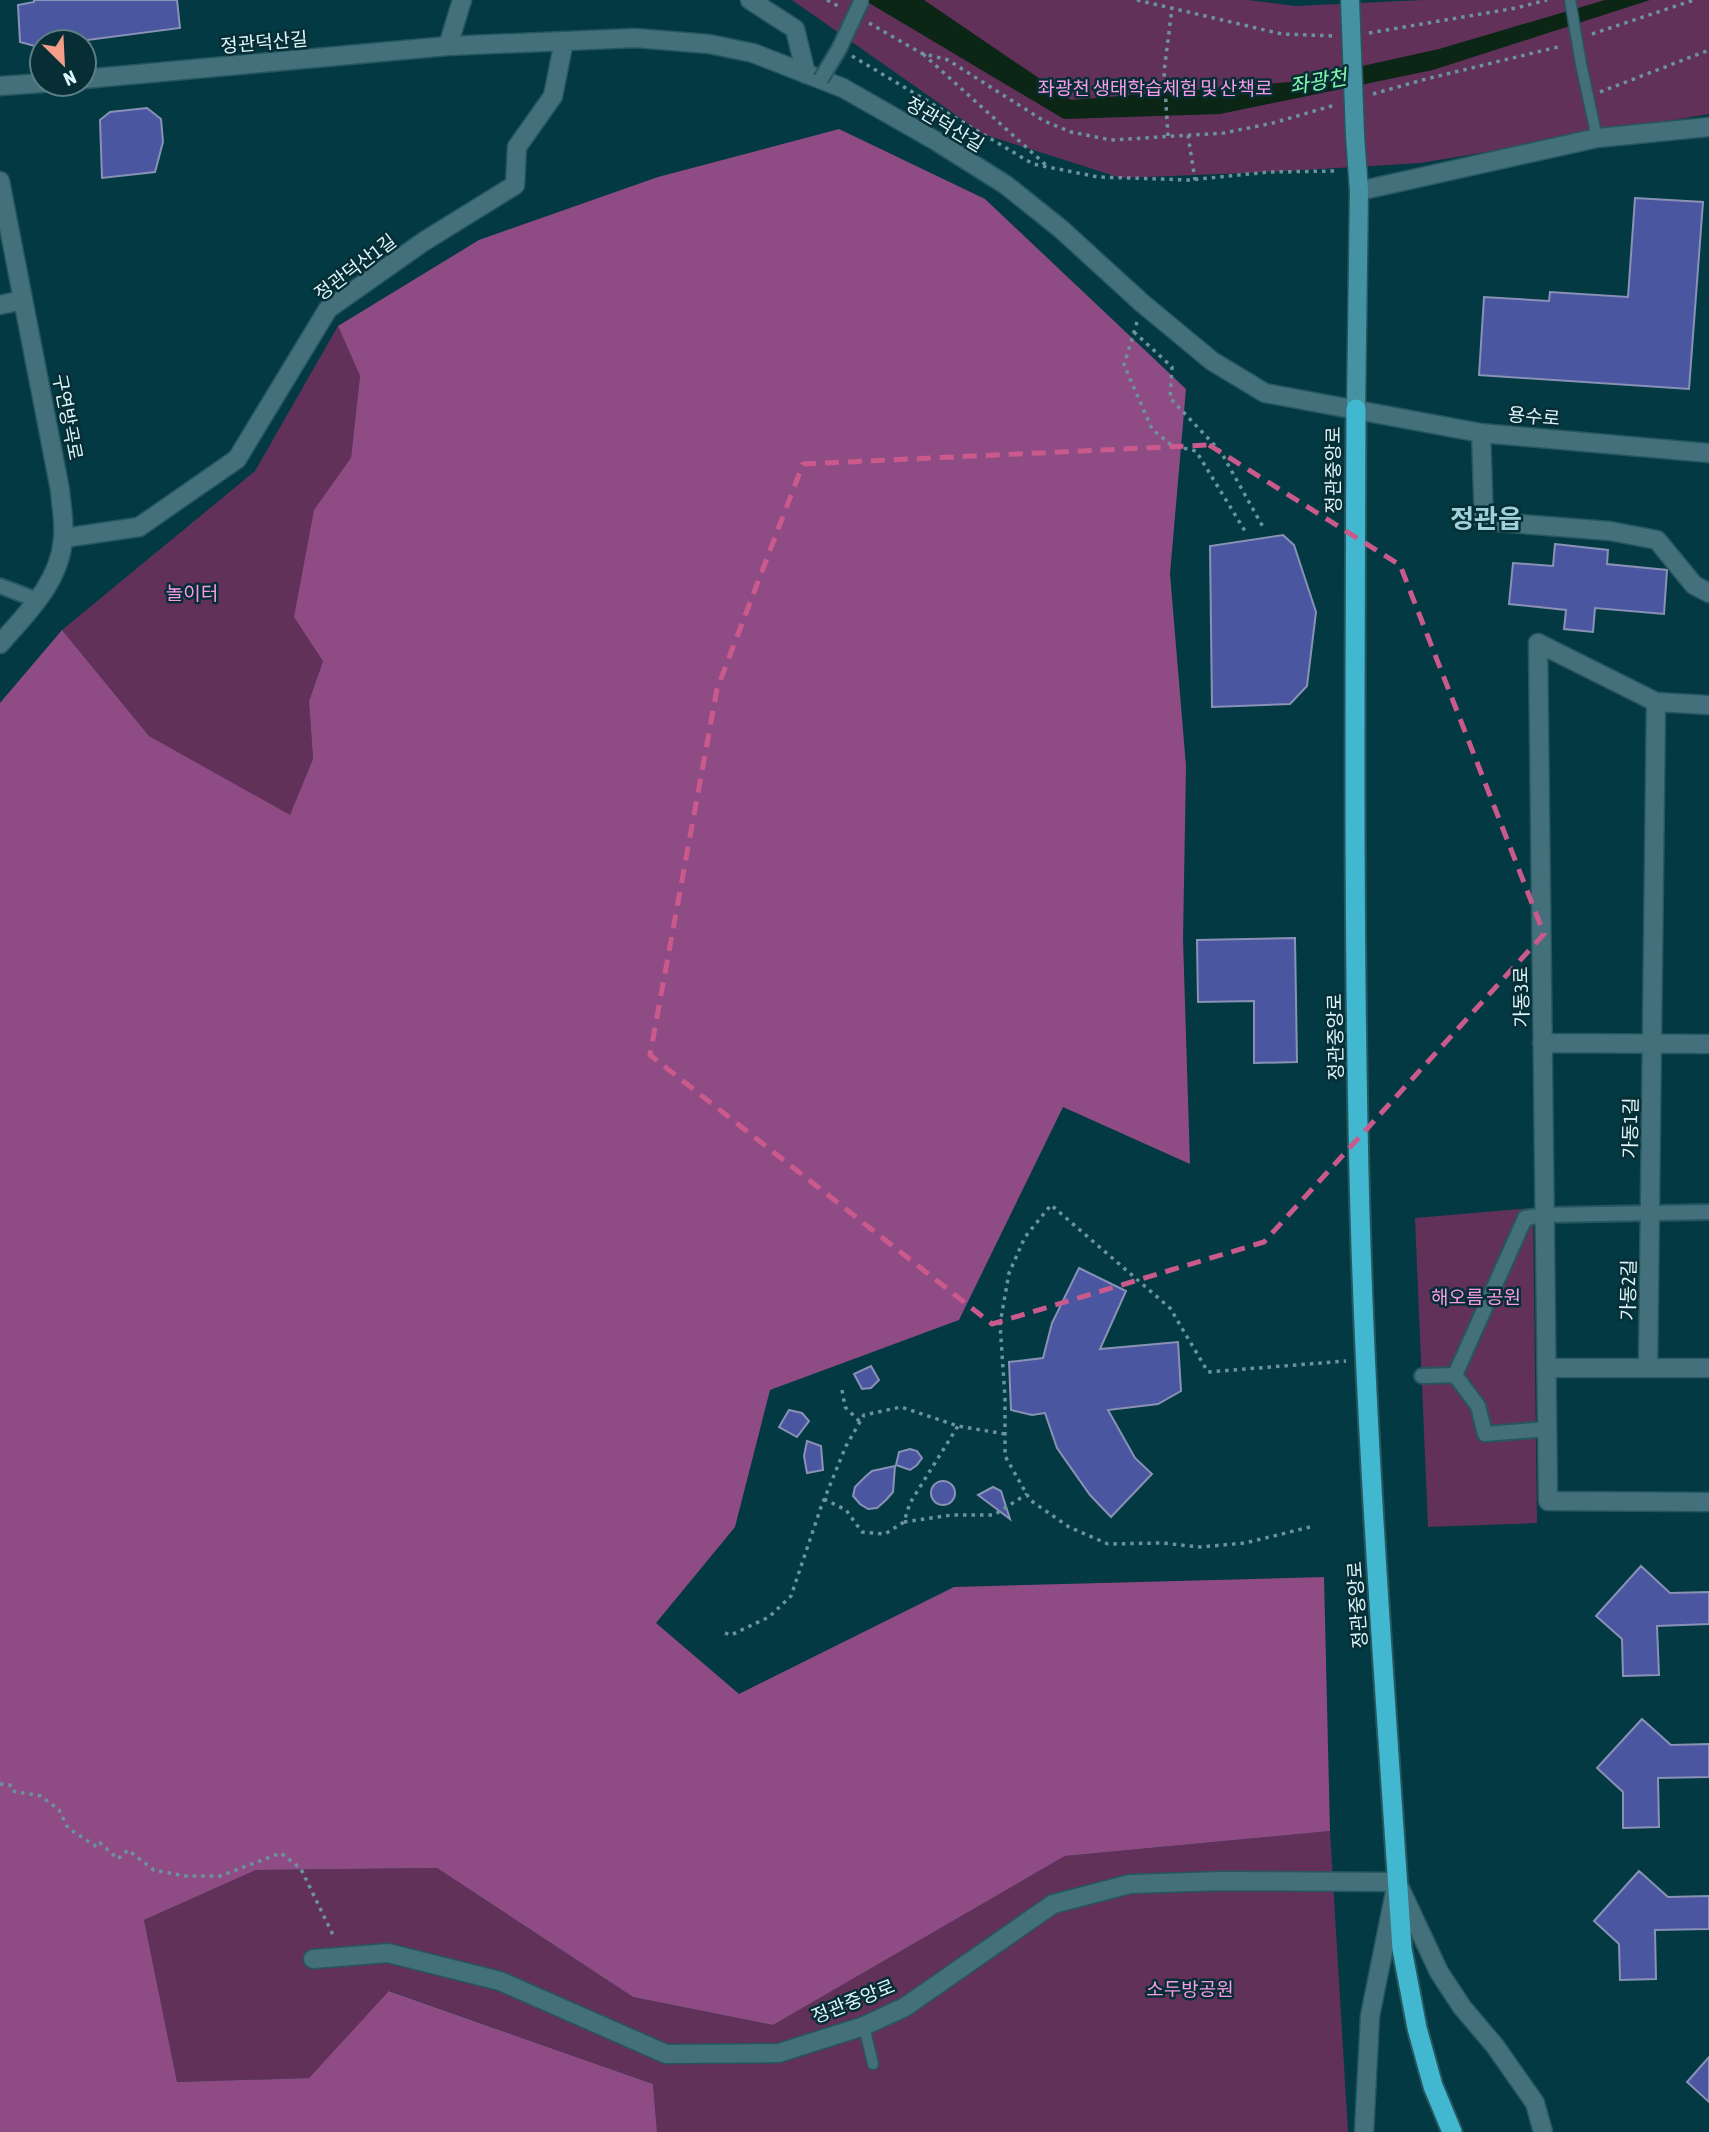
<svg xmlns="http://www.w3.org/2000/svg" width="1709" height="2132" font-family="'Asap Condensed','Noto Sans KR',sans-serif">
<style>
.green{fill:#62315a}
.forest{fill:#8f4c84}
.water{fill:#0b2615}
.building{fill:#4a57a0;stroke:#8992b6;stroke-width:2}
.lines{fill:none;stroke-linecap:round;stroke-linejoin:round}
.service-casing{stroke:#265760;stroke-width:13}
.pedestrian-casing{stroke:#265760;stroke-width:18}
.minor-casing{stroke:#265760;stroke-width:21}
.tertiary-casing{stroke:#265760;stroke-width:21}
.secondary-casing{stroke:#265760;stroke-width:21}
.trunk-casing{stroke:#265760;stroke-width:23}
.path{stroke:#6b939b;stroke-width:3.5;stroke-dasharray:3.5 5;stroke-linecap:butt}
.service{stroke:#43707b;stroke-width:10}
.pedestrian{stroke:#43707b;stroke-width:14}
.minor{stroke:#43707b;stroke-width:18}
.tertiary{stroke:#43707b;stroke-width:18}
.secondary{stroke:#4592a3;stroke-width:18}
.trunk{stroke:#42b8d0;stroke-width:19}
.service-bridge-casing{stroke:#265760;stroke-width:13;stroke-linecap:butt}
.pedestrian-bridge-casing{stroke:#265760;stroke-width:18;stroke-linecap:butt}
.secondary-bridge-casing{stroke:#265760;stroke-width:21;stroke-linecap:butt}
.service-bridge{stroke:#43707b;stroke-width:10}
.pedestrian-bridge{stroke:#43707b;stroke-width:14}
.secondary-bridge{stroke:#4592a3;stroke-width:18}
.marked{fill:none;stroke:#ca5a8b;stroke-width:5;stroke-dasharray:14 9;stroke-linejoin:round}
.labels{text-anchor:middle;stroke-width:5;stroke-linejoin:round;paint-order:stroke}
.street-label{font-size:19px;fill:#dcf5fa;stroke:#072e35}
.park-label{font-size:19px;fill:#f99be8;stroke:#072e35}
.water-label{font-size:21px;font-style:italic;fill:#85f6ad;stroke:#072e35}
.district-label{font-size:26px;font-weight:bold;fill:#9fd1dd;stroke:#072e35}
</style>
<rect width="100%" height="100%" fill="#033943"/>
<path class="green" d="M 792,0 L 1248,0 L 1296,6 L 1423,0 L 1709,0 L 1709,114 L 1421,163 L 1269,172 L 1121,178 L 983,134 Z
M 338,326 L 360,376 L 351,459 L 314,511 L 323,661 L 309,701 L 313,759 L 290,816 L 149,736 L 62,630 L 255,471 Z
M 1533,1208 L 1537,1523 L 1428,1527 L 1415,1218 Z
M 1330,1831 L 1348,2132 L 657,2132 L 653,2084 L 390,1991 L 309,2078 L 177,2082 L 144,1920 L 256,1870 L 437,1868 L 633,1997 L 773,2025 L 1065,1856 Z"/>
<path class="forest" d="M 839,129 L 985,199 L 1186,389 L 1170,574 L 1186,766 L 1183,939 L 1190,1164 L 1063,1107 L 959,1320 L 770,1390 L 735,1527 L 656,1623 L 739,1694 L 954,1587 L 1324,1577 L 1330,1831 L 1065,1856 L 773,2025 L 633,1997 L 437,1868 L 256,1870 L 144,1920 L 177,2082 L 309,2078 L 389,1991 L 653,2084 L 657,2132 L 0,2132 L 0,703 L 62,630 L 149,736 L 290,815 L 313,759 L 309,701 L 323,661 L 294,617 L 314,510 L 351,458 L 360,376 L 338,326 L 479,240 L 658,177 Z"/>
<path class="water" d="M 864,0 L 924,0 L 1071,100 L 1290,82 L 1439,49 L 1605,0 L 1650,0 L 1433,70 L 1220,114 L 1064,119 Z"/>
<path class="building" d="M 34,0 L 177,0 L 180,28 L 72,42 L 42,42 L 42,48 L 20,42 L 18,5 L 34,2 Z
M 147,108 L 161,119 L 163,142 L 155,172 L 102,178 L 100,120 L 110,112 Z
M 1635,198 L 1703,202 L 1689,389 L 1479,375 L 1484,297 L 1549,301 L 1550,292 L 1628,297 Z
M 1283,535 L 1294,545 L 1316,612 L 1307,686 L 1290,704 L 1212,707 L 1210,546 Z
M 1555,544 L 1608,550 L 1607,564 L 1667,570 L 1664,614 L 1595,608 L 1593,632 L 1564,629 L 1566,610 L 1509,604 L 1513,563 L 1553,566 Z
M 1295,938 L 1297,1062 L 1254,1063 L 1254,1001 L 1198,1002 L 1197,940 Z
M 1079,1268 L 1126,1291 L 1100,1349 L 1178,1342 L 1181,1391 L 1158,1404 L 1108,1410 L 1135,1458 L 1152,1474 L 1111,1517 L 1090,1495 L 1057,1448 L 1045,1413 L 1032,1415 L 1011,1410 L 1009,1362 L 1043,1358 L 1052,1323 Z
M 871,1366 L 879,1380 L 871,1388 L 862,1389 L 854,1374 Z
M 789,1410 L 802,1413 L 809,1421 L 797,1437 L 779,1427 Z
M 807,1441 L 821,1446 L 823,1470 L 807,1473 L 804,1456 Z
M 910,1449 L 917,1451 L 922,1458 L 917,1465 L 910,1470 L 896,1465 L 899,1452 Z
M 895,1466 L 893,1492 L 886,1500 L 877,1508 L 868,1509 L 860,1504 L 853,1496 L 855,1487 L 865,1477 L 872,1471 Z
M931 1493a12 12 0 1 1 24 0a12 12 0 1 1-24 0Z
M 993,1487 L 1001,1491 L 1010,1519 L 978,1495 Z
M 1641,1566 L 1670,1593 L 1709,1592 L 1709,1624 L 1657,1626 L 1659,1675 L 1623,1676 L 1622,1639 L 1596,1616 Z
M 1642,1719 L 1671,1745 L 1709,1744 L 1709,1777 L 1658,1778 L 1659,1827 L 1623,1828 L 1623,1792 L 1597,1768 Z
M 1639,1871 L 1668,1897 L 1709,1896 L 1709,1929 L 1655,1930 L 1656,1979 L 1620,1980 L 1619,1944 L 1594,1921 Z
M 1709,2057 L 1709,2102 L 1687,2082 Z"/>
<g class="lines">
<g class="service-casing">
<path id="service" d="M 1581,64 L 1597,138
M 864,2026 L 873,2064"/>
</g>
<g class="pedestrian-casing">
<path id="pedestrian" d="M 0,586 L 37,600
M 1455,1375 L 1525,1218 L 1544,1215 L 1709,1212
M 1455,1375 L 1478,1406 L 1485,1434 L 1547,1429
M 1422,1376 L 1455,1375"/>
</g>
<g class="minor-casing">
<path id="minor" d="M 750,0 L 795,29 L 806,74
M 448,46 L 462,0
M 84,79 L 448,46 L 635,38 L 709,44 L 753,53 L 843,88 L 936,141 L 1006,185 L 1061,229 L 1142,303 L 1212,361 L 1265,393 L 1481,433 L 1709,453
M 0,86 L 42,83
M 0,181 L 60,490 C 61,505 65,523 63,539 C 60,582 27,613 0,644
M 0,305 L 23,300
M 1481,433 L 1484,521 L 1610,531 L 1657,540 L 1694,585 L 1709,593
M 64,538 L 139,527 L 237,459 L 328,309 L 423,242 L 515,185 L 517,147 L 553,96 L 564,41
M 1709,705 L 1656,702 L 1538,643 L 1548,1501 L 1709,1502
M 1542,1043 L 1709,1044
M 1546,1368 L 1709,1368
M 1648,1368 L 1656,702
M 313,1959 L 388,1953 L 500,1981 L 666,2054 L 779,2053 L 864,2026 L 905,2007 L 1053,1904 L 1130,1884 L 1222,1881 L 1397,1882
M 1364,2132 L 1370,2016 L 1397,1882 L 1439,1972 L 1462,2007 L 1495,2046 L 1535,2103 L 1543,2132"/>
</g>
<g class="tertiary-casing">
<path id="tertiary" d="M 1359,191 L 1597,138 L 1709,127"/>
</g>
<g class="secondary-casing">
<path id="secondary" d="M 1355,135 L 1359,191 L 1356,409"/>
</g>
<g class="trunk-casing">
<path id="trunk" d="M 1356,409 C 1355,678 1353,946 1360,1214 C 1367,1459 1386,1704 1402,1949 L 1417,2028 L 1433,2086 L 1452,2132"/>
</g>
<path class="path" d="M 827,0 L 840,7
M 1137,0 L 1282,34 L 1334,36
M 869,23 L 921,53 L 948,60 L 1044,121 L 1071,132 L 1111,140 L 1224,133 L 1273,123 L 1335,105
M 1369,33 L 1516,8 L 1547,0
M 1592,34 L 1694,0
M 923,54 L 1047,166
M 852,56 L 1033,164 L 1098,177 L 1189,180 L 1269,172 L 1338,171
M 1600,92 L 1709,50
M 1373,94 L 1426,79 L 1562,46
M 1188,135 L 1195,180
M 1168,136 L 1164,72 L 1172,8
M 1137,322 L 1124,365 L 1152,429 L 1171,445 L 1196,451 L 1245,531
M 1134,332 L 1172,367 L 1170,398 L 1221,452 L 1263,527
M 842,1390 L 845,1407 L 860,1422
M 824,1499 L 846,1510 L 862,1532 L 885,1534 L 904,1522 L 910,1503 L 958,1426
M 904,1522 L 952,1515 L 994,1515 L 1027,1494
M 1310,1527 L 1245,1543 L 1200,1547 L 1162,1543 L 1108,1544 L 1069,1527 L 1030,1500 L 1005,1456 L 1005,1398 L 1000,1324 L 1009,1273 L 1025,1237 L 1051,1205 L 1170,1308 L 1208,1372 L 1346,1361
M 725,1633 L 731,1635 L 769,1617 L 791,1596 L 821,1507 L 846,1446 L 864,1415 L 901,1407 L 958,1426 L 1005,1434
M 0,1784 L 10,1785 L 12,1791 L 41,1796 L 59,1810 L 68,1828 L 97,1847 L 100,1843 L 118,1859 L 128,1850 L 154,1870 L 185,1876 L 220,1876 L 281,1853 L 301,1869 L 334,1937"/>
<use href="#service" class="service"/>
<use href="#pedestrian" class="pedestrian"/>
<use href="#minor" class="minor"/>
<use href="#tertiary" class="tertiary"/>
<use href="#secondary" class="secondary"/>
<use href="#trunk" class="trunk"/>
<g class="service-bridge-casing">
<path id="service-bridge" d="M 1570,0 L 1581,64"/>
</g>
<g class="pedestrian-bridge-casing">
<path id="pedestrian-bridge" d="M 821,79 L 839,49 L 862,0"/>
</g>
<g class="secondary-bridge-casing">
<path id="secondary-bridge" d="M 1350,0 L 1355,135"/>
</g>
<use href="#service-bridge" class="service-bridge"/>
<use href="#pedestrian-bridge" class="pedestrian-bridge"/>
<use href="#secondary-bridge" class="secondary-bridge"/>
</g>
<path class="marked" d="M 1209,445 L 1400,565 L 1544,934 L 1264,1242 L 992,1324 L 650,1055 L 717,689 L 803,464 Z"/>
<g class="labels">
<g class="street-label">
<text transform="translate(264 42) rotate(-5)" y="7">정관덕산길</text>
<text transform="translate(945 124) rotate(31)" y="7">정관덕산길</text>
<text transform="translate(355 267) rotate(-37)" y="7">정관덕산1길</text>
<text transform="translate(1534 416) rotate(5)" y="7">용수로</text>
<text transform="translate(68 417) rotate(79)" y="7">구연방곡로</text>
<text transform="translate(1333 470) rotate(-90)" y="7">정관중앙로</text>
<text transform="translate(1521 997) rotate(-91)" y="7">가동3로</text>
<text transform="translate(1335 1037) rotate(-91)" y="7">정관중앙로</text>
<text transform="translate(1630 1128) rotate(-89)" y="7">가동1길</text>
<text transform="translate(1628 1290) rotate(-89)" y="7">가동2길</text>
<text transform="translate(1357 1605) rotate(-94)" y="7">정관중앙로</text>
<text transform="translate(853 2001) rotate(-22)" y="7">정관중앙로</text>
</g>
<g class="park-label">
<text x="1155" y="95">좌광천 생태학습체험 및 산책로</text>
<text x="192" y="600">놀이터</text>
<text x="1476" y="1304">해오름 공원</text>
<text x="1190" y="1996">소두방공원</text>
</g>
<g class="water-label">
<text transform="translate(1318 82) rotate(-10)" y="7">좌광천</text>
</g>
<g class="district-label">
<text x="1486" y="528">정관읍</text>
</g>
</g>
<g transform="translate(63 63) rotate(156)"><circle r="33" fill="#072e35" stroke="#5c7e84" stroke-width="2"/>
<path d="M0-5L12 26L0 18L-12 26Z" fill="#f49e8a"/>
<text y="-10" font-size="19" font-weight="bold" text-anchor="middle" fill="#dcf5fa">N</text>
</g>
</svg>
